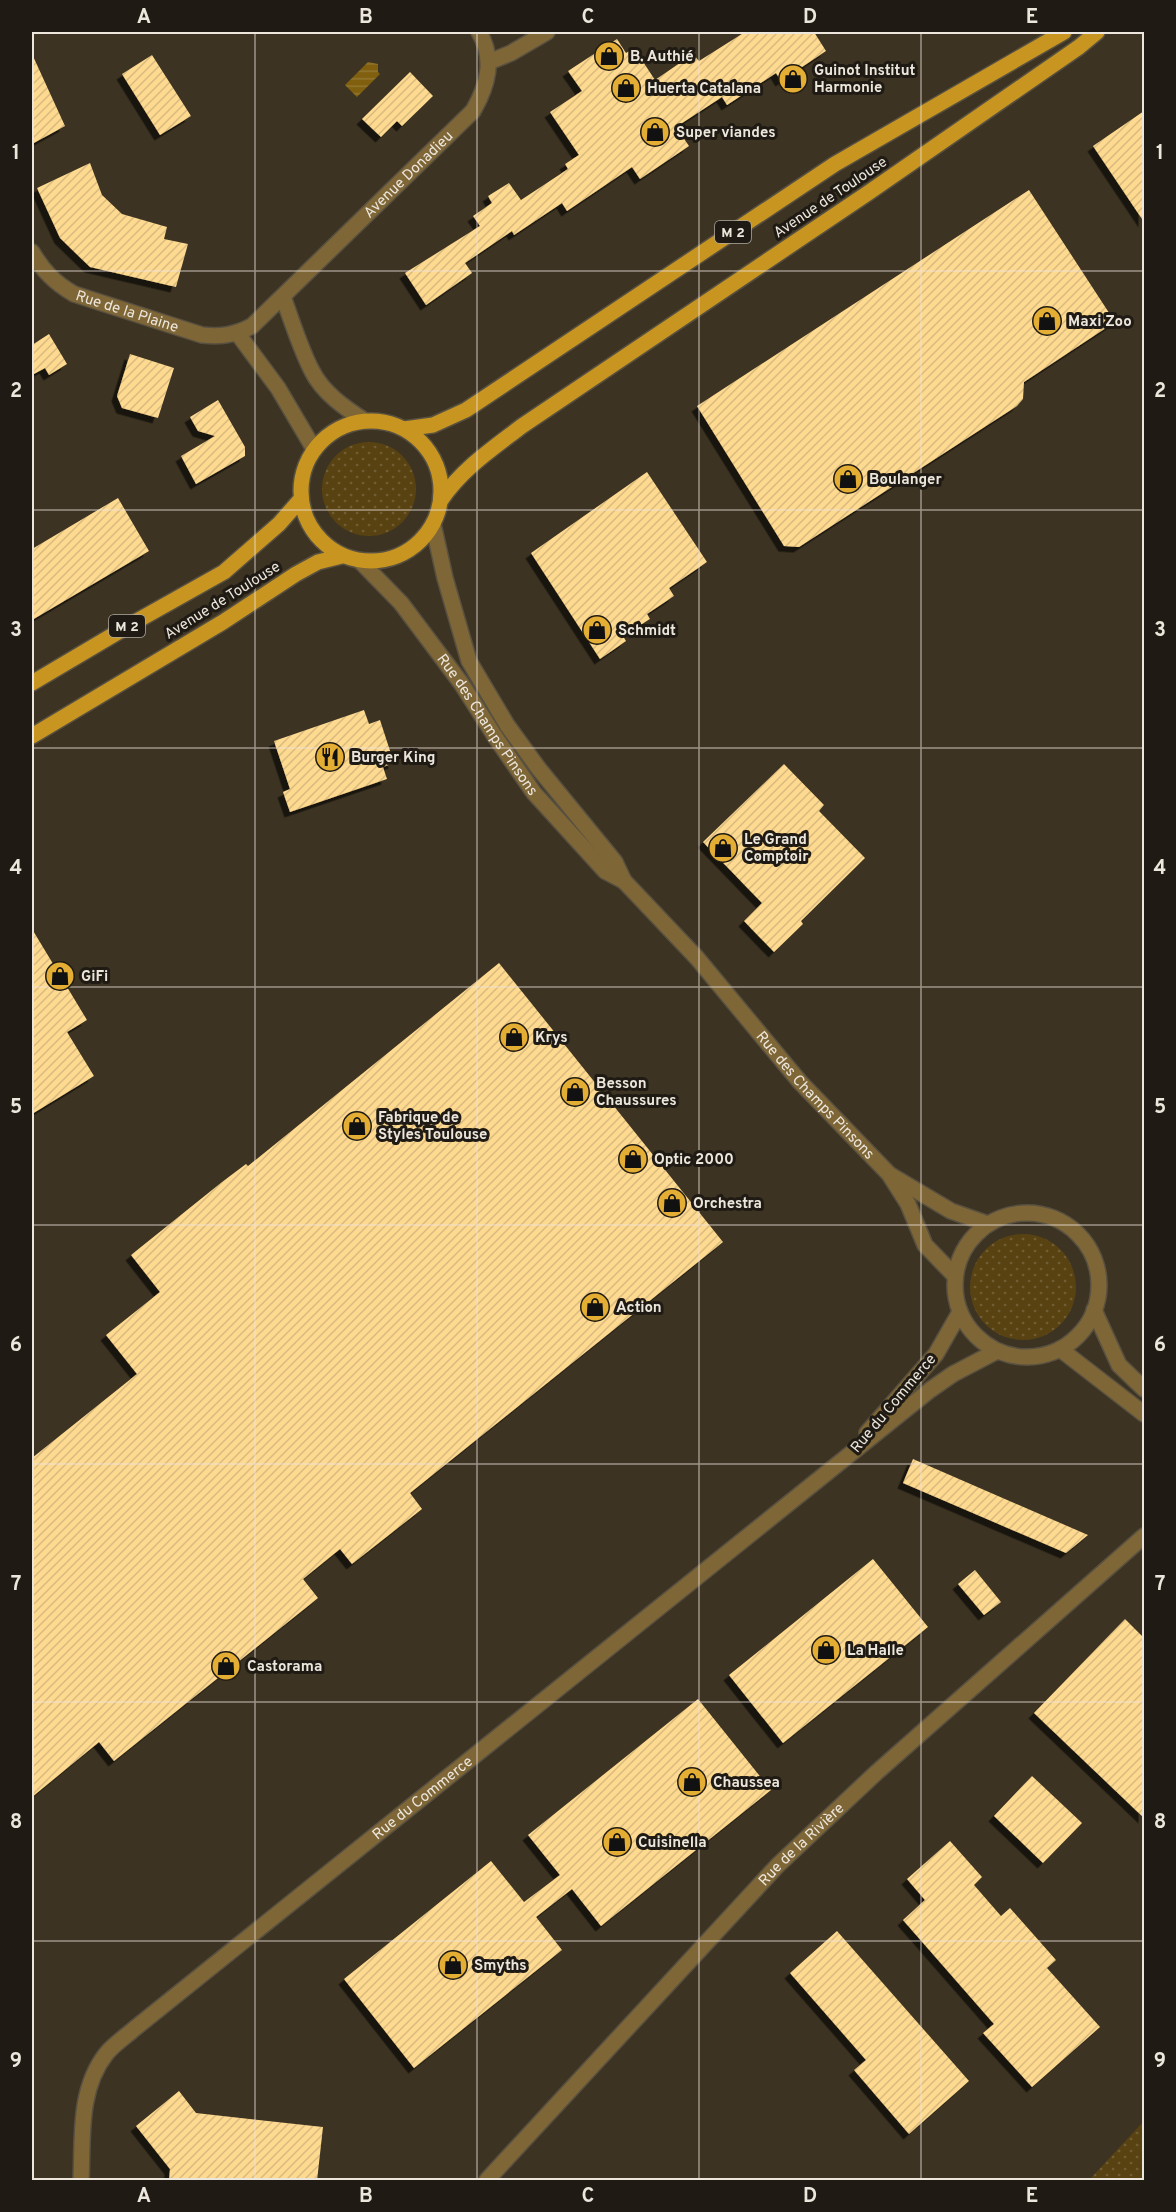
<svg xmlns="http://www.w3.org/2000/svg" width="1176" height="2212" font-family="Overpass,sans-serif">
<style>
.green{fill:url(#green-dots)}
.water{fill:url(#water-rules)}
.building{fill:url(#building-hatch);filter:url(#shadow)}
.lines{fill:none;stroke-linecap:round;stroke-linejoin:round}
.minor-casing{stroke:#585040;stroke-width:18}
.primary-casing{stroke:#585040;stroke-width:18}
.minor{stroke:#7e6637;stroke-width:15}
.primary{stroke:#c79520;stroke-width:15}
.grid{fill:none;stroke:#ece6dc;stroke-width:1.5;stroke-opacity:0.55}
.labels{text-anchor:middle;stroke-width:6;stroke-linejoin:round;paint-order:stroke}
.shield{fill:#1f1b14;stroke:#aea9a0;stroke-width:1.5}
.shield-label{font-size:14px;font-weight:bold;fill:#ece6dc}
.poi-label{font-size:15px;font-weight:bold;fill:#ece6dc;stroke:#1f1b14;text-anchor:start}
.street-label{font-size:15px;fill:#ece6dc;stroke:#1f1b14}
.neatline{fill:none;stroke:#ece6dc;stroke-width:2}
.grid-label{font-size:20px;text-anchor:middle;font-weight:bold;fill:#ece6dc}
</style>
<defs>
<pattern id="green-dots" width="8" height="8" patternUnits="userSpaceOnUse" patternTransform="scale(1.5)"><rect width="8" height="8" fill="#584211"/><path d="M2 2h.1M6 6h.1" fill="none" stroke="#705d33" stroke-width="1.8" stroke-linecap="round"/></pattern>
<pattern id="water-rules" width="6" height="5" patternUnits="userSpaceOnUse" patternTransform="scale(1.5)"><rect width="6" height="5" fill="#805f0e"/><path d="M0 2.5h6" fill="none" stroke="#927630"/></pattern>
<pattern id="building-hatch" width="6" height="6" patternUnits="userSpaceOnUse" patternTransform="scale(1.5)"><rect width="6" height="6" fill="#fed990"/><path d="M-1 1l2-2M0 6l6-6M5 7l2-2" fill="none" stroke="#d9bb80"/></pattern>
<filter id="shadow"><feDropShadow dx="-5.5" dy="5.5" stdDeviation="0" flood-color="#0009"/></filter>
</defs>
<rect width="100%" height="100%" fill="#3c3322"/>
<path class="green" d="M322 489a47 47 0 1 1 94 0a47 47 0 1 1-94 0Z
M970 1287a53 53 0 1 1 106 0a53 53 0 1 1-106 0Z
M 1144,2121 L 1144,2180 L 1089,2180 Z"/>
<path class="water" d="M 368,62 L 378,64 L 378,72 L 380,74 L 357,97 L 345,85 Z"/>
<path class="building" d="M 745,32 L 814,32 L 826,51 L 781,81 L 776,73 L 727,105 L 722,97 L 676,127 L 689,146 L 640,179 L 632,167 L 567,211 L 562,203 L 514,235 L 512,231 L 465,263 L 472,273 L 426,305 L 405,273 L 480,226 L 473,216 L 492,203 L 488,196 L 509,183 L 521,200 L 568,169 L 565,164 L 579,155 L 550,112 L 582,91 L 568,71 L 617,39 L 626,53 L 634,48 L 655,80 L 693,54 L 699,61 Z
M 32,54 L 65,126 L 32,144 Z
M 152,55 L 191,116 L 160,135 L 122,74 Z
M 410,72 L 433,96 L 402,126 L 397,121 L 381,137 L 362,119 Z
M 1144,111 L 1144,222 L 1093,146 Z
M 90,163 L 102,195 L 122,214 L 167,227 L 164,239 L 188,244 L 176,287 L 90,267 L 60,238 L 37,188 Z
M 1029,190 L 1115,322 L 1024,382 L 1023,399 L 1017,406 L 799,547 L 784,546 L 697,406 Z
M 49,334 L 67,364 L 49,375 L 45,368 L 32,375 L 32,345 Z
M 130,354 L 174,368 L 158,418 L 122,408 L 117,396 Z
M 218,400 L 245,447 L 245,456 L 196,484 L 181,456 L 215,436 L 198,431 L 190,417 Z
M 647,472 L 707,562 L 669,588 L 674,596 L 647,614 L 650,619 L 623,636 L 626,641 L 600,659 L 531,553 Z
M 118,498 L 149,551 L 32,620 L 32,549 Z
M 364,710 L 369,724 L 380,720 L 394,763 L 383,767 L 387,779 L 290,812 L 283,792 L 290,789 L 274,741 Z
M 784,764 L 824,805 L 819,811 L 865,858 L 801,921 L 803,924 L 774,952 L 744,921 L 762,903 L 703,842 Z
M 32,929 L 87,1020 L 67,1032 L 94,1076 L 32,1114 Z
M 499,963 L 723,1242 L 410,1493 L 422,1509 L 352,1564 L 340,1549 L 303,1579 L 318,1598 L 114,1761 L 99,1742 L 32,1797 L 32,1458 L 137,1374 L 106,1335 L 160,1292 L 131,1255 L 222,1182 L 246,1164 L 248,1166 Z
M 913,1459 L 1088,1535 L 1066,1553 L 903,1483 Z
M 873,1559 L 928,1627 L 783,1743 L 729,1675 Z
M 975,1570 L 1001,1602 L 984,1615 L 958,1584 Z
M 1125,1619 L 1144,1638 L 1144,1818 L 1034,1713 Z
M 698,1699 L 771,1790 L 601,1926 L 572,1889 L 536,1917 L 562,1950 L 414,2068 L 344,1979 L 491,1861 L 524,1902 L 560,1875 L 528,1835 Z
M 1032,1776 L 1082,1823 L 1043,1863 L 994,1816 Z
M 950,1841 L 982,1877 L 974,1885 L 1001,1916 L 1010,1908 L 1056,1960 L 1047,1968 L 1100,2027 L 1032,2087 L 983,2033 L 994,2024 L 903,1920 L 925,1900 L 907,1879 Z
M 837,1931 L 969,2081 L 909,2134 L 854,2070 L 866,2060 L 790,1973 Z
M 179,2091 L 196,2113 L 323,2127 L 317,2181 L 169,2181 L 170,2169 L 136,2126 Z"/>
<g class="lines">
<g class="minor-casing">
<g id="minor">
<path d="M 489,62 L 511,53 L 547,32"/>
<path id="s1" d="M 32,252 C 43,271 55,283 74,294 L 202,335 C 221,337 235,335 252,326 L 473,111 C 488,85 495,59 479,32"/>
<path d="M 283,297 C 292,321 300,348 312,371 C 323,393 345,408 365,421"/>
<path d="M 238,334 L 278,388 L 314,449"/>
<path id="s2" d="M 433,524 L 445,578 L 469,661 L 507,725 L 539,769 L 615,862 L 624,881 L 697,958 L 800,1082 L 889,1174 L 908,1204 L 925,1245 L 955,1276"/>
<path id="s3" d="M 360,561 L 401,603 L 461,683 L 496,738 L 534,793 L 605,871 L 624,881"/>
<path d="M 892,1176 L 951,1211 L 988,1224"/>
<circle cx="1027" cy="1285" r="72"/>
<path d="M 1094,1310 L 1119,1365 L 1144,1389"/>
<path d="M 1060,1349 L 1144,1414"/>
<path d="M 867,1433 L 936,1354 L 960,1312"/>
<path id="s4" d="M 81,2180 C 83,2138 78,2090 106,2054 C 113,2045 125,2037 134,2029 L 930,1390 L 953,1374 L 997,1351"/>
<path id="s5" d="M 487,2180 L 778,1865 L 877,1772 L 1144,1536"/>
</g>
</g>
<g class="primary-casing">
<path id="primary" d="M301 491a70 70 0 1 1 140 0a70 70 0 1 1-140 0Z
M 404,429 L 433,425 L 466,410 L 835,164 L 1064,32
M 441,500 C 462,469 492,449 522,426 L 868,193 L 1079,47 L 1097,32
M 32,683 L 135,622 L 224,572 L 279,524 L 301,499
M 32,736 L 223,622 L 296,574 L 318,562 L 342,556"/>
</g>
<use href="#minor" class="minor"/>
<use href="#primary" class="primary"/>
</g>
<path class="grid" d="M 255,32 L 255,2180M 477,32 L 477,2180M 699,32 L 699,2180M 921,32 L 921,2180M 32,271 L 1144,271M 32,510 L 1144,510M 32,748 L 1144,748M 32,987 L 1144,987M 32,1225 L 1144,1225M 32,1464 L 1144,1464M 32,1702 L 1144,1702M 32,1941 L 1144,1941"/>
<defs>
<g id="shop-disc" transform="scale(1.5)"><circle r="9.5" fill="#e4ae35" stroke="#1f1b14"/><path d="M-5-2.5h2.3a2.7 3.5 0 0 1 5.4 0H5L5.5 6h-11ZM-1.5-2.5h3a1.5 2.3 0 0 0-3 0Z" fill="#111"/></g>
<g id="restaurant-disc" transform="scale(1.5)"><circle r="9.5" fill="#e4ae35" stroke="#1f1b14"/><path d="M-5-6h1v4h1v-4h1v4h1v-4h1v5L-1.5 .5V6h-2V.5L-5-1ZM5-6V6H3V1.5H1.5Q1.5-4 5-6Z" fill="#111"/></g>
</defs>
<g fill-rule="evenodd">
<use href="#shop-disc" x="609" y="56"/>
<use href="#shop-disc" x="793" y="79"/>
<use href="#shop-disc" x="626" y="88"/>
<use href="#shop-disc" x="655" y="132"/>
<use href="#shop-disc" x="1047" y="321"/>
<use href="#shop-disc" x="848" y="479"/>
<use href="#shop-disc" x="597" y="630"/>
<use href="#restaurant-disc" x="330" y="757"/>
<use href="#shop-disc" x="723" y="848"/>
<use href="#shop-disc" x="60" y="976"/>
<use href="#shop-disc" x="514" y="1037"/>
<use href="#shop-disc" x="575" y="1092"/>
<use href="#shop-disc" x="357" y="1126"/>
<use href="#shop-disc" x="633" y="1159"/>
<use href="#shop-disc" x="672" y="1203"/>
<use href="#shop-disc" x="595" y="1307"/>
<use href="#shop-disc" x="826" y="1650"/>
<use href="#shop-disc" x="226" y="1666"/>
<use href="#shop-disc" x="692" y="1782"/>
<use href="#shop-disc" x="617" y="1842"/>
<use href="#shop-disc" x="453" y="1965"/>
</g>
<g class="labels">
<g class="shield">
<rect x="715" y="221" width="36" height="22" rx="4.5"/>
<rect x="109" y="615" width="36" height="22" rx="4.5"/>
</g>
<g class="shield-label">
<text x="733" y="237">M 2</text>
<text x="127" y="631">M 2</text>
</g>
<g class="poi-label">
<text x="630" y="61">B. Authié</text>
<text x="814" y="75">Guinot Institut<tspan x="814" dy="17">Harmonie</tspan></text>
<text x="647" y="93">Huerta Catalana</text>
<text x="676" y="137">Super viandes</text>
<text x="1068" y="326">Maxi Zoo</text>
<text x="869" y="484">Boulanger</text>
<text x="618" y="635">Schmidt</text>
<text x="351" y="762">Burger King</text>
<text x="744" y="844">Le Grand<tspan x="744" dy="17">Comptoir</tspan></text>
<text x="81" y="981">GiFi</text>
<text x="535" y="1042">Krys</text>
<text x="596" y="1088">Besson<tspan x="596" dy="17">Chaussures</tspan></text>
<text x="378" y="1122">Fabrique de<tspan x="378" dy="17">Styles Toulouse</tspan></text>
<text x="654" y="1164">Optic 2000</text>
<text x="693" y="1208">Orchestra</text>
<text x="616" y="1312">Action</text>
<text x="847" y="1655">La Halle</text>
<text x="247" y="1671">Castorama</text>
<text x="713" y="1787">Chaussea</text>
<text x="638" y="1847">Cuisinella</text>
<text x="474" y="1970">Smyths</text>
</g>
<g class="street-label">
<text dy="5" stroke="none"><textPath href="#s1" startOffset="464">Avenue Donadieu</textPath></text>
<text transform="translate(830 197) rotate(-34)" y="5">Avenue de Toulouse</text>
<text dy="5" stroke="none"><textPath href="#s1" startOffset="116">Rue de la Plaine</textPath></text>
<text transform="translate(222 600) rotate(-32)" y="5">Avenue de Toulouse</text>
<text dy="5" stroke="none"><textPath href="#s3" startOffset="208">Rue des Champs Pinsons</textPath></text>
<text dy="5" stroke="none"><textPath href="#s2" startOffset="699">Rue des Champs Pinsons</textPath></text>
<text transform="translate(893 1403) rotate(-50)" y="5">Rue du Commerce</text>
<text dy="5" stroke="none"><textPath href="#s4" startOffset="538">Rue du Commerce</textPath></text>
<text dy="5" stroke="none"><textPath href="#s5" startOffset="460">Rue de la Rivière</textPath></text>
</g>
</g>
<rect width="1176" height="2212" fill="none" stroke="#1f1b14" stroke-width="66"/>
<rect x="33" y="33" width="1110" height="2146" class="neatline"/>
<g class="grid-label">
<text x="144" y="23">A</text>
<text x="366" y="23">B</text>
<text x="588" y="23">C</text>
<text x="810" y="23">D</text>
<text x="1032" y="23">E</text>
<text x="16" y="159">1</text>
<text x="1160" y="159">1</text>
<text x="16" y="397">2</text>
<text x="1160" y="397">2</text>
<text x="16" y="636">3</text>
<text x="1160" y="636">3</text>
<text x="16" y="874">4</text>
<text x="1160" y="874">4</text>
<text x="16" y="1113">5</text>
<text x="1160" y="1113">5</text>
<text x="16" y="1351">6</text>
<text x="1160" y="1351">6</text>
<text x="16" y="1590">7</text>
<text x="1160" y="1590">7</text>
<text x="16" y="1828">8</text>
<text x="1160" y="1828">8</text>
<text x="16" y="2067">9</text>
<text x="1160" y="2067">9</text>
<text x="144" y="2202">A</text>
<text x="366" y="2202">B</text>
<text x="588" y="2202">C</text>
<text x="810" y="2202">D</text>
<text x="1032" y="2202">E</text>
</g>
</svg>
